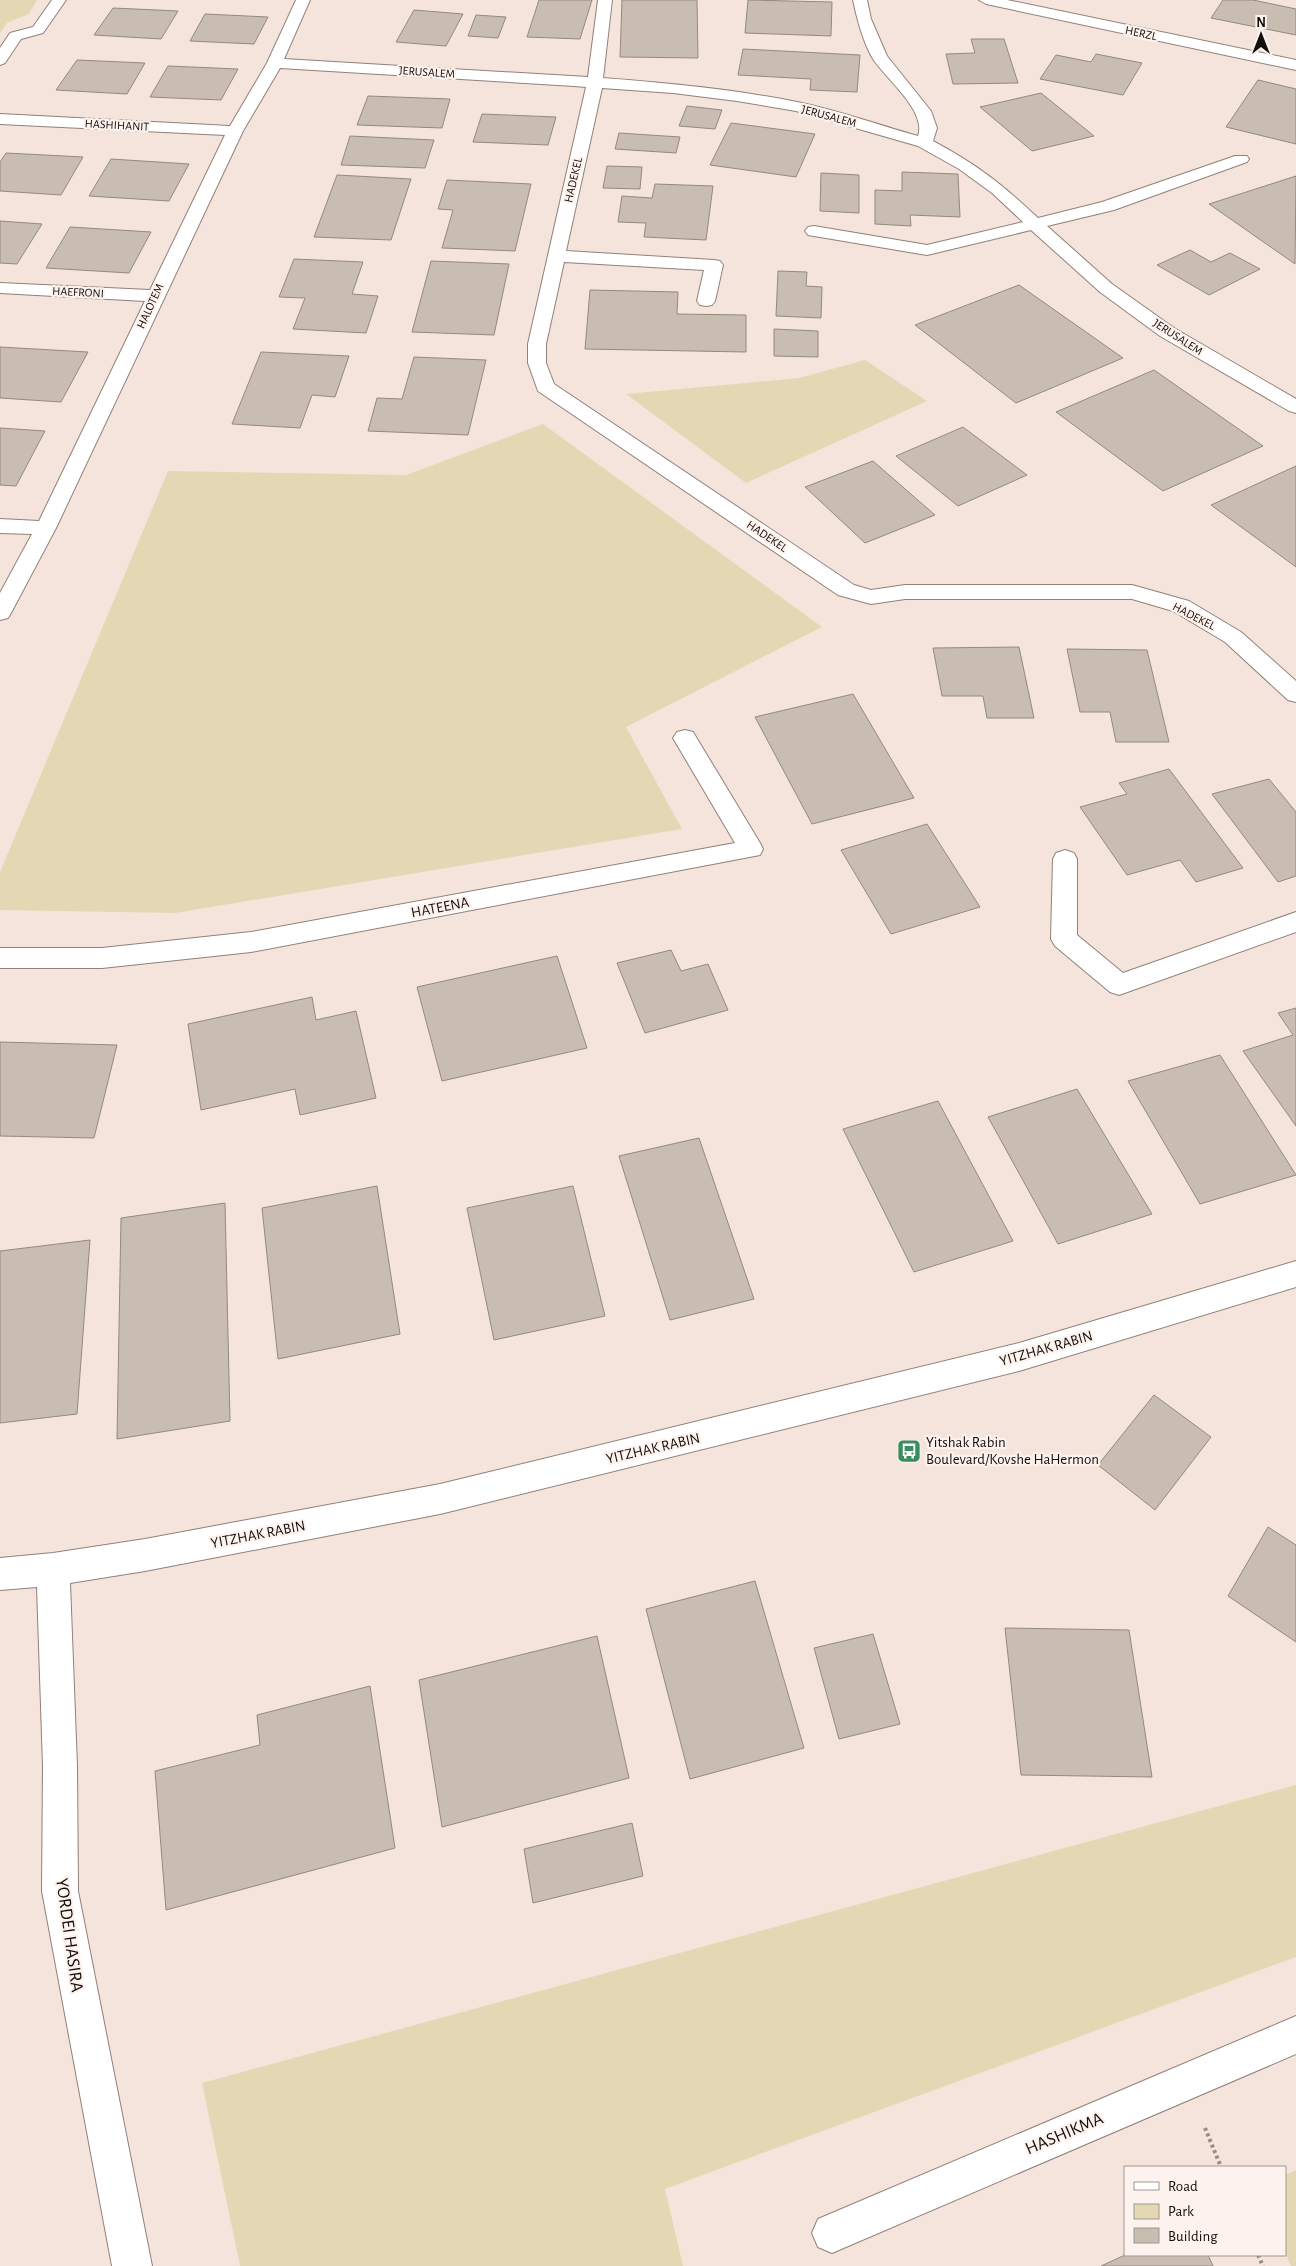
<svg xmlns="http://www.w3.org/2000/svg" width="1296" height="2266" font-family="'Alegreya Sans',sans-serif">
<style>
.green{fill:#e4d8b4}
.building{fill:#c8bdb0;stroke:#94897d}
.lines{fill:none;stroke-linecap:round;stroke-linejoin:round}
.minor-casing{stroke:#908179;stroke-width:2}
.path{stroke:#978b84;stroke-width:4;stroke-dasharray:3 3;stroke-linecap:butt}
.minor{fill:#fff;fill-rule:evenodd}
.labels{text-anchor:middle;stroke-width:4.5;stroke-linejoin:round;paint-order:stroke}
.far-street-label{font-size:12px;fill:#130e0b;stroke:#fdf2ed}
.street-label{font-size:15px;fill:#130e0b;stroke:#fdf2ed}
.poi-label{font-size:15px;fill:#130e0b;stroke:#fdf2ed;text-anchor:start}
.near-street-label{font-size:18px;fill:#130e0b;stroke:#fdf2ed}
</style>
<rect width="100%" height="100%" fill="#f5e4db"/>
<path class="green" d="M 0,0 L 37,0 L 29,14 L 7,23 L 0,33 Z
M 865,360 L 927,401 L 746,483 L 626,394 L 799,378 Z
M 543,424 L 822,627 L 626,727 L 682,829 L 175,913 L 0,910 L 0,872 L 168,471 L 406,475 Z
M 1296,1785 L 1296,1957 L 665,2189 L 683,2266 L 240,2266 L 202,2083 Z
M 1296,2170 L 1296,2266 L 1291,2266 L 1285,2252 L 1285,2175 Z"/>
<path class="building" d="M 539,0 L 592,0 L 580,39 L 527,37 Z
M 622,0 L 697,0 L 698,58 L 620,57 Z
M 748,0 L 832,2 L 831,36 L 745,33 Z
M 1223,0 L 1253,0 L 1296,9 L 1296,35 L 1211,18 Z
M 113,8 L 178,11 L 161,39 L 94,35 Z
M 414,10 L 463,14 L 446,46 L 396,42 Z
M 205,14 L 268,17 L 254,44 L 190,41 Z
M 476,15 L 506,17 L 498,38 L 468,36 Z
M 971,39 L 1004,39 L 1018,83 L 953,84 L 946,54 L 975,53 Z
M 743,49 L 860,55 L 857,92 L 810,90 L 811,79 L 738,75 Z
M 1096,54 L 1142,63 L 1123,95 L 1040,79 L 1056,55 L 1091,62 Z
M 77,60 L 145,63 L 127,94 L 56,90 Z
M 168,66 L 238,69 L 221,100 L 150,97 Z
M 1258,80 L 1296,89 L 1296,144 L 1226,127 Z
M 1041,93 L 1094,136 L 1032,151 L 980,107 Z
M 368,96 L 450,99 L 442,128 L 357,125 Z
M 687,106 L 722,110 L 715,129 L 679,126 Z
M 482,114 L 556,117 L 548,145 L 473,142 Z
M 731,123 L 815,134 L 796,177 L 710,165 Z
M 619,133 L 680,137 L 676,153 L 615,149 Z
M 350,136 L 434,140 L 425,168 L 341,165 Z
M 6,153 L 83,157 L 61,195 L 0,191 L 0,162 Z
M 111,159 L 189,164 L 169,201 L 89,196 Z
M 607,166 L 642,167 L 640,189 L 603,188 Z
M 902,172 L 958,174 L 960,217 L 910,215 L 911,226 L 875,224 L 875,190 L 902,191 Z
M 821,173 L 859,175 L 859,213 L 820,211 Z
M 337,175 L 411,179 L 391,240 L 314,237 Z
M 1296,176 L 1295,264 L 1209,204 Z
M 447,180 L 531,184 L 515,251 L 442,248 L 453,210 L 438,209 Z
M 655,184 L 713,186 L 706,240 L 644,237 L 646,223 L 618,222 L 622,196 L 652,198 Z
M 0,221 L 42,224 L 17,264 L 0,263 Z
M 70,227 L 151,232 L 129,273 L 46,268 Z
M 1190,250 L 1211,262 L 1230,253 L 1260,269 L 1209,295 L 1157,265 Z
M 294,259 L 363,262 L 352,294 L 378,296 L 366,333 L 293,329 L 305,298 L 279,297 Z
M 431,261 L 509,264 L 494,335 L 412,332 Z
M 778,271 L 807,272 L 806,286 L 822,287 L 821,318 L 776,316 Z
M 1019,285 L 1123,358 L 1016,403 L 915,325 Z
M 590,290 L 678,292 L 677,314 L 746,315 L 746,352 L 585,349 Z
M 774,329 L 818,331 L 818,357 L 774,356 Z
M 0,347 L 88,352 L 61,402 L 0,398 Z
M 261,352 L 349,356 L 335,397 L 312,395 L 300,428 L 232,424 Z
M 414,357 L 486,360 L 468,435 L 368,431 L 377,398 L 402,399 Z
M 1154,370 L 1263,446 L 1163,491 L 1056,412 Z
M 963,427 L 1027,475 L 958,506 L 896,456 Z
M 0,428 L 45,431 L 16,486 L 0,485 Z
M 873,461 L 935,515 L 865,543 L 805,487 Z
M 1296,466 L 1296,567 L 1211,505 Z
M 1019,647 L 1034,718 L 987,718 L 983,696 L 942,696 L 933,648 Z
M 1067,649 L 1147,650 L 1169,742 L 1116,742 L 1110,712 L 1080,712 Z
M 853,694 L 914,798 L 812,824 L 755,717 Z
M 1169,769 L 1243,868 L 1196,882 L 1180,860 L 1127,875 L 1080,807 L 1127,794 L 1119,783 Z
M 1269,779 L 1296,812 L 1296,876 L 1278,882 L 1212,794 Z
M 927,824 L 980,907 L 891,934 L 841,850 Z
M 671,950 L 681,971 L 708,964 L 728,1010 L 645,1033 L 617,963 Z
M 557,956 L 587,1048 L 442,1081 L 417,987 Z
M 312,997 L 316,1020 L 356,1011 L 376,1098 L 300,1115 L 295,1089 L 201,1110 L 188,1024 Z
M 1296,1008 L 1296,1126 L 1243,1051 L 1293,1035 L 1278,1013 Z
M 0,1042 L 117,1045 L 94,1138 L 0,1136 Z
M 1220,1055 L 1296,1175 L 1200,1204 L 1128,1081 Z
M 1077,1089 L 1152,1214 L 1058,1244 L 988,1117 Z
M 938,1101 L 1013,1241 L 914,1272 L 843,1129 Z
M 699,1138 L 754,1299 L 670,1320 L 619,1156 Z
M 377,1186 L 400,1334 L 278,1359 L 262,1208 Z
M 573,1186 L 605,1316 L 494,1340 L 467,1208 Z
M 225,1203 L 230,1421 L 117,1439 L 121,1218 Z
M 90,1240 L 77,1414 L 0,1423 L 0,1251 Z
M 1154,1395 L 1211,1437 L 1155,1510 L 1098,1465 Z
M 1268,1527 L 1296,1545 L 1296,1642 L 1228,1596 Z
M 755,1581 L 804,1748 L 690,1779 L 646,1609 Z
M 1005,1628 L 1129,1630 L 1152,1777 L 1021,1775 Z
M 873,1634 L 900,1724 L 839,1739 L 814,1648 Z
M 597,1636 L 629,1778 L 442,1827 L 419,1680 Z
M 370,1686 L 395,1848 L 166,1910 L 155,1771 L 260,1745 L 257,1715 Z
M 632,1823 L 643,1876 L 533,1903 L 524,1849 Z
M 1125,2255 L 1208,2255 L 1213,2266 L 1101,2266 Z"/>
<g class="lines">
<g class="minor-casing">
<path id="minor" d="M 52,0 L 66,0 L 43,33 L 21,39 L 5,63 L 0,65 L 0,48 L 10,33 L 33,27 Z
M 296,0 L 310,0 L 284,59 L 588,77 L 598,0 L 612,0 L 603,78 C 668,83 733,89 797,102 C 838,110 878,125 918,136 C 927,111 886,79 873,59 C 863,42 857,19 853,0 L 867,0 L 871,19 L 887,56 L 931,111 L 937,128 L 933,141 C 976,164 1002,184 1038,218 L 1102,202 L 1235,156 L 1247,156 L 1249,159 L 1247,162 L 1114,210 L 1047,226 L 1112,284 L 1174,328 L 1296,399 L 1296,413 L 1289,411 L 1160,336 L 1100,292 L 1031,230 L 927,255 L 808,235 L 805,231 L 808,227 L 814,226 L 927,245 L 1023,222 L 992,193 L 959,169 L 918,146 L 796,111 L 737,101 L 673,93 L 602,88 L 566,251 L 714,260 L 720,261 L 723,265 L 715,301 L 712,305 L 706,306 L 700,305 L 697,301 L 704,270 L 564,262 L 546,344 L 546,363 L 554,384 L 854,585 L 871,590 L 905,585 L 1132,585 L 1189,601 L 1241,632 L 1296,681 L 1296,702 L 1288,700 L 1225,642 L 1173,611 L 1132,599 L 905,599 L 871,604 L 838,595 L 538,391 L 528,363 L 528,344 L 586,87 L 574,86 L 280,68 L 243,131 L 56,528 L 11,613 L 8,618 L 0,620 L 0,593 L 32,534 L 0,533 L 0,519 L 39,521 L 145,301 L 0,293 L 0,283 L 150,290 L 225,135 L 0,124 L 0,114 L 230,126 L 267,63 Z
M 979,0 L 1007,0 L 1296,60 L 1296,70 L 986,4 Z
M 685,730 L 693,732 L 760,843 L 763,849 L 760,855 L 251,952 L 102,968 L 0,968 L 0,948 L 102,948 L 251,932 L 735,843 L 673,738 L 677,732 Z
M 1065,850 L 1074,853 L 1077,859 L 1077,935 L 1123,973 L 1296,912 L 1296,932 L 1119,995 L 1110,992 L 1055,946 L 1051,939 L 1053,859 L 1056,853 Z
M 1296,1261 L 1296,1287 L 1019,1371 L 440,1514 L 145,1571 L 70,1583 L 77,1766 L 78,1891 L 152,2266 L 112,2266 L 42,1891 L 43,1766 L 37,1587 L 0,1590 L 0,1558 L 53,1553 L 145,1539 L 440,1484 L 1019,1343 Z
M 1296,2016 L 1296,2054 L 832,2253 L 818,2247 L 812,2233 L 818,2219 Z"/>
</g>
<path class="path" d="M 1205,2128 L 1221,2167
M 1258,2255 L 1263,2266"/>
<use href="#minor" class="minor"/>
</g>
<defs>
<g id="bus-square" transform="scale(1.25)"><rect x="-9" y="-9" width="18" height="18" rx="4" fill="#398d5f" stroke="#fdf2ed"/><path d="M-5-6H5V4H4V6H2V4H-2V6H-4V4H-5ZM-3.5-4V0h7V-4ZM-3.5 1.2v1.5H-2V1.2ZM2 1.2v1.5H3.5V1.2Z" fill="#fff"/></g>
</defs>
<g fill-rule="evenodd">
<use href="#bus-square" x="909" y="1451"/>
</g>
<g class="labels">
<g class="far-street-label">
<text transform="translate(1141 33) rotate(12)" y="4">HERZL</text>
<text transform="translate(427 72) rotate(4)" y="4">JERUSALEM</text>
<text transform="translate(829 116) rotate(15)" y="4">JERUSALEM</text>
<text transform="translate(117 125) rotate(3)" y="4">HASHIHANIT</text>
<text transform="translate(573 180) rotate(-77)" y="4">HADEKEL</text>
<text transform="translate(78 292) rotate(3)" y="4">HAEFRONI</text>
<text transform="translate(150 306) rotate(-65)" y="4">HALOTEM</text>
<text transform="translate(1178 337) rotate(33)" y="4">JERUSALEM</text>
<text transform="translate(767 536) rotate(34)" y="4">HADEKEL</text>
<text transform="translate(1194 616) rotate(27)" y="4">HADEKEL</text>
</g>
<g class="street-label">
<text transform="translate(440 907) rotate(-11)" y="5">HATEENA</text>
<text transform="translate(1046 1348) rotate(-16)" y="5">YITZHAK RABIN</text>
<text transform="translate(653 1448) rotate(-13)" y="5">YITZHAK RABIN</text>
<text transform="translate(258 1534) rotate(-11)" y="5">YITZHAK RABIN</text>
</g>
<g class="poi-label">
<text x="926" y="1447">Yitshak Rabin<tspan x="926" dy="17">Boulevard/Kovshe HaHermon</tspan></text>
</g>
<g class="near-street-label">
<text transform="translate(70 1935) rotate(82)" y="6">YORDEI HASIRA</text>
<text transform="translate(1064 2133) rotate(-23)" y="6">HASHIKMA</text>
</g>
</g>
<rect x="1124" y="2166" width="162" height="90" fill="#fdf2ed" stroke="#9f9793"/>
<rect x="1134" y="2182" width="25" height="8" fill="#ffffff" stroke="#9f9793"/>
<text x="1168" y="2191" font-size="15" fill="#130e0b">Road</text>
<rect x="1134" y="2204" width="25" height="15" fill="#e4d8b4" stroke="#9f9793"/>
<text x="1168" y="2216" font-size="15" fill="#130e0b">Park</text>
<rect x="1134" y="2228" width="25" height="15" fill="#c8bdb0" stroke="#9f9793"/>
<text x="1168" y="2241" font-size="15" fill="#130e0b">Building</text>
<g transform="translate(1261 35)" stroke="#fdf2ed" stroke-width="4" paint-order="stroke">
<path d="M0-4L9 19L0 12L-9 19Z" fill="#130e0b"/>
<text y="-8" font-size="14" font-weight="bold" text-anchor="middle" fill="#130e0b">N</text>
</g>
</svg>
